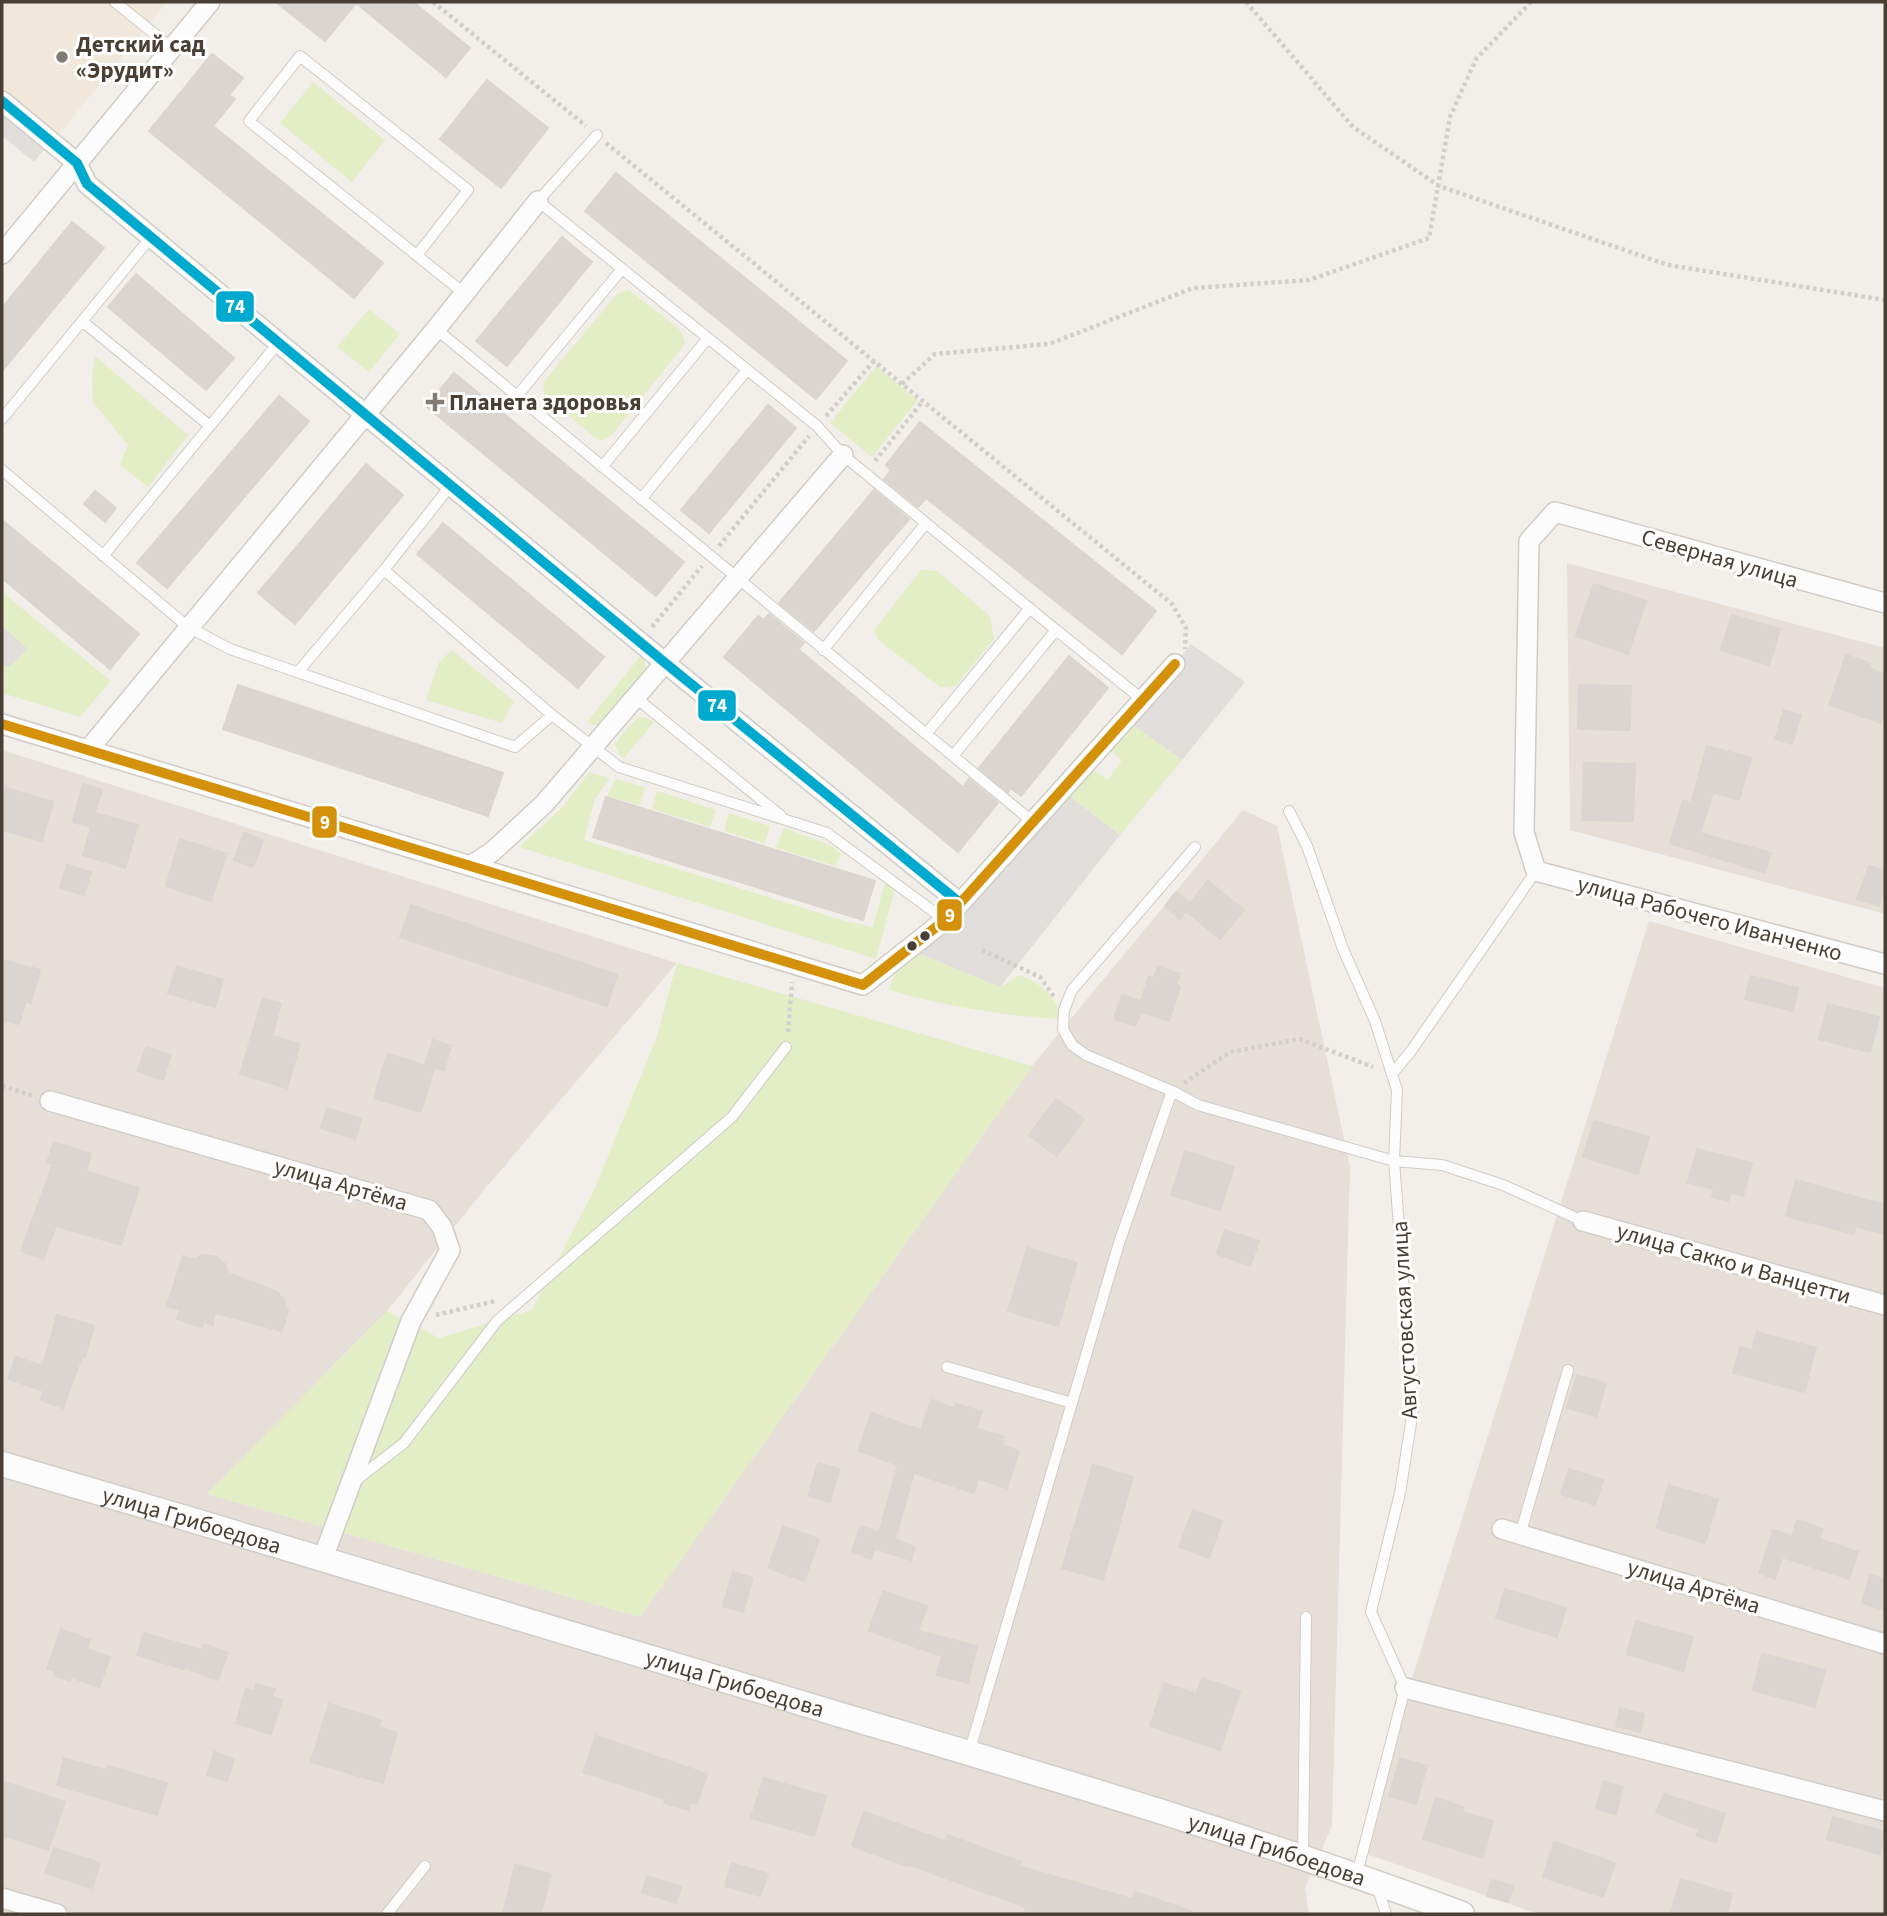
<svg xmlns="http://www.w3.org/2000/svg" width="1887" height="1916" font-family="'Source Sans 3',sans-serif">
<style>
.residential{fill:#e6dfd7}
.education{fill:#f1e8db}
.green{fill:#e3eec7}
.parking{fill:#e1ddda}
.building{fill:#dad5d1;stroke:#dad5cf;stroke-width:2}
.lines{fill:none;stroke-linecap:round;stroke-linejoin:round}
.service-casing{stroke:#d0ccc7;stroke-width:12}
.minor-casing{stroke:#d0ccc7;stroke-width:22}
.tertiary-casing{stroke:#d0ccc7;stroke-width:27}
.path{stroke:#d2ceca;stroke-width:4.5;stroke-dasharray:3.5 3.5;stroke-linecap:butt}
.service{stroke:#fdfcfc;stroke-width:10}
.minor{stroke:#fdfcfc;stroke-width:19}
.tertiary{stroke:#fdfcfc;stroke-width:24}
.bus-1-casing{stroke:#fff;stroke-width:16}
.bus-2-casing{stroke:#fff;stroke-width:16}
.bus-1{stroke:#00a9ce;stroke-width:10}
.bus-2{stroke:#d4910b;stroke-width:10}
.poi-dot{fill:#847c74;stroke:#fff;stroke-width:2.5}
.bus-dot{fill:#493f35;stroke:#fff;stroke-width:2.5}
.labels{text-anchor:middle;stroke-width:6;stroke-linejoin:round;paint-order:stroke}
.poi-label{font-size:23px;font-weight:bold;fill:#493f35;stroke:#fff;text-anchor:start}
.street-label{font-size:23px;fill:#493f35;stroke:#fff}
.line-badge{stroke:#fff;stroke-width:2.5}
.badge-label{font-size:19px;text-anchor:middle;font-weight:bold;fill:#fff}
</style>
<rect width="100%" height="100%" fill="#f2eeea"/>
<path class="residential" d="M 1567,563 L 1885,648 L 1885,914 L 1570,830 Z
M 2,750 L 677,963 L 484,1190 L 387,1311 L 207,1494 L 640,1617 L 1032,1066 L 1243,810 L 1277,826 L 1350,1166 L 1332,1826 L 1305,1888 L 1309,1914 L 2,1914 Z
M 1649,921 L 1885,988 L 1885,1914 L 1538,1914 L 1358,1851 Z"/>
<path class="education" d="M 2,2 L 167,2 L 59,134 L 2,87 Z"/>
<path class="green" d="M 313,82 L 385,140 L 352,182 L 280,123 Z
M 629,290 L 678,328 L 682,333 L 685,344 L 612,435 L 602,440 L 595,438 L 548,398 C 543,392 543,389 544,381 L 618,293 Z
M 369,309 L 400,334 L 369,372 L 337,347 Z
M 95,356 L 188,435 L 148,487 L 120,465 L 128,445 L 93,402 L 92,376 Z
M 876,366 L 918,400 L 872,457 L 830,423 Z
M 921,570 L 937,571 L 990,616 L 994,639 L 956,686 L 940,687 L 878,640 L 874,630 Z
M 2,592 L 111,681 L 80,717 L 2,693 L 2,665 L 9,667 L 28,649 L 2,626 Z
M 452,650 L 514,701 L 502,723 L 426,700 L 439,662 Z
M 643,653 L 646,669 L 601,724 L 593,725 L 587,722 Z
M 639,717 L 644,717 L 654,722 L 624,758 L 619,755 L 615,744 L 629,726 Z
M 1129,722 L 1182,760 L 1120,835 L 1068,795 L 1092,769 L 1108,780 L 1122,760 L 1107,748 Z
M 589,772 L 610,778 L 595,799 L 584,840 L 845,921 L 873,927 L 886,878 L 896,885 L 876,959 L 519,847 L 562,808 Z
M 616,779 L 645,787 L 640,805 L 607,796 Z
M 657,791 L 716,810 L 710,827 L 652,809 Z
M 729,813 L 770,826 L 765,844 L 724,831 Z
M 784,828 L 832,846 L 841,854 L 835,866 L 776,848 Z
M 916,952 L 1000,987 L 1020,975 C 1037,982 1063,998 1057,1019 C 1000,1015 944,1006 889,990 L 897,966 Z
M 677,963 L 1032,1066 L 640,1617 L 207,1494 L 387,1311 L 439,1338 L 532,1310 L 595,1188 L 656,1039 Z"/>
<path class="parking" d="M 2,112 L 46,147 L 34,162 L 2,136 Z
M 2,626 L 28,649 L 9,667 L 2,665 Z
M 1191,644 L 1245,682 L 1182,760 L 1129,722 Z
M 1068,795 L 1120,835 L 1000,987 L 916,952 Z"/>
<path class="building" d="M 276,2 L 413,2 L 470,48 L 446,77 L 356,3 L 325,41 Z
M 212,54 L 243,78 L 229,95 L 235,99 L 213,126 L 383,263 L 354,298 L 149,131 Z
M 487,80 L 548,128 L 501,188 L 440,139 Z
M 616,173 L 847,361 L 816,399 L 585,211 Z
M 72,222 L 104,248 L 2,371 L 2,308 Z
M 562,237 L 592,262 L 507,366 L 476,341 Z
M 136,274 L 234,358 L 206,390 L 108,307 Z
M 454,373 L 684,562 L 656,596 L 426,406 Z
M 279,396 L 309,421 L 167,588 L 137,563 Z
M 768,405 L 796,428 L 709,533 L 681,510 Z
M 920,422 L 1156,611 L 1122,654 L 926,498 L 918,507 L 884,479 L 891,470 L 886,465 Z
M 366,464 L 403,495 L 295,624 L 258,593 Z
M 874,490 L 909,519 L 814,631 L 779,603 Z
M 95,491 L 116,508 L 105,522 L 84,504 Z
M 2,520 L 139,634 L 110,669 L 2,578 Z
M 443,523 L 604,657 L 578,688 L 417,554 Z
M 1594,584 L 1646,601 L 1628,654 L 1576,636 Z
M 769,614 L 804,643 L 798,649 L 963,787 L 969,779 L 998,803 L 958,852 L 724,657 L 758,616 L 764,620 Z
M 1732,615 L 1780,629 L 1769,665 L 1721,650 Z
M 1846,655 L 1870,663 L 1868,668 L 1885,674 L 1885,709 L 1881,723 L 1829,705 Z
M 1069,656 L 1108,688 L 1021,796 L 1011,788 L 1008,792 L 979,768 Z
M 238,685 L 503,773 L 488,816 L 223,729 Z
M 1579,685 L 1631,686 L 1630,730 L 1578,729 Z
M 1784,710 L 1801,715 L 1792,744 L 1775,739 Z
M 1707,746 L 1751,758 L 1739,800 L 1713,792 L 1700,833 L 1771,853 L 1765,873 L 1670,843 L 1683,800 L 1691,803 Z
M 1584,763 L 1635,764 L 1633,821 L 1582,820 Z
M 83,784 L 102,790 L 92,822 L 95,813 L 138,825 L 125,868 L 83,855 L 91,827 L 73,822 Z
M 6,788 L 53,802 L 42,841 L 2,830 L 2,803 Z
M 606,797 L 875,881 L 863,920 L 593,837 Z
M 244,833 L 263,840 L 253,867 L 234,860 Z
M 180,839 L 227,854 L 211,901 L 166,886 Z
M 67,865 L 91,872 L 84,895 L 60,888 Z
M 1869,866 L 1885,871 L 1885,887 L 1879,906 L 1857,899 Z
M 1208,881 L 1244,910 L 1220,939 L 1186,911 L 1180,919 L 1165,906 L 1176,892 L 1190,903 Z
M 411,905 L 617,975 L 607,1006 L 400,937 Z
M 2,960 L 40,970 L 31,1003 L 26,1001 L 19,1024 L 2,1019 Z
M 177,966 L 223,980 L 215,1007 L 168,993 Z
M 1158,967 L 1180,974 L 1176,985 L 1180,987 L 1169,1021 L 1141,1012 L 1135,1026 L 1114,1019 L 1122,995 L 1141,1001 L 1149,976 L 1154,978 Z
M 1751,976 L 1798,988 L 1793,1011 L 1745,999 Z
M 263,998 L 281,1004 L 272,1036 L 300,1044 L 287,1088 L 240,1074 Z
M 1828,1004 L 1879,1017 L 1870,1052 L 1819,1039 Z
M 433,1040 L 451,1046 L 444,1070 L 425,1065 Z
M 146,1047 L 171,1055 L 163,1080 L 138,1071 Z
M 387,1054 L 434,1068 L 421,1112 L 374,1098 Z
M 1056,1099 L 1084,1119 L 1057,1156 L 1029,1135 Z
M 327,1108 L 361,1119 L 355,1139 L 321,1128 Z
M 1594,1121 L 1649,1137 L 1638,1174 L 1583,1157 Z
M 54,1142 L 91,1154 L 86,1171 L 139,1188 L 121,1245 L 56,1226 L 43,1259 L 21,1251 L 53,1164 L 47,1162 Z
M 1697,1149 L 1752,1163 L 1743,1196 L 1731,1193 L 1728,1201 L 1712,1197 L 1714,1189 L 1688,1183 Z
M 1185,1151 L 1234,1167 L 1220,1210 L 1171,1195 Z
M 1796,1180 L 1885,1205 L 1885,1235 L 1856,1226 L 1854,1234 L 1786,1216 Z
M 1225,1230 L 1259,1241 L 1250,1266 L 1217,1254 Z
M 1027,1248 L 1077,1263 L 1058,1326 L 1008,1311 Z
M 201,1255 L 216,1257 L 225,1264 L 228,1273 L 277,1292 L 284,1300 L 288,1311 L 282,1331 L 215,1313 L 213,1325 L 204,1322 L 202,1327 L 177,1319 L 180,1310 L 167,1306 L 183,1256 L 196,1260 Z
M 57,1315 L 94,1326 L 85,1357 L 82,1356 L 63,1408 L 41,1400 L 44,1391 L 8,1379 L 16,1357 L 43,1366 Z
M 1757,1332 L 1816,1348 L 1804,1392 L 1733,1373 L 1740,1347 L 1752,1350 Z
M 1577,1375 L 1606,1383 L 1597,1416 L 1567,1408 Z
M 931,1400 L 954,1408 L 956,1404 L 982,1412 L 976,1428 L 1004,1437 L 1002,1445 L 1019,1451 L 1007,1488 L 978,1479 L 974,1493 L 914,1473 L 895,1539 L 915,1547 L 911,1560 L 875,1549 L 871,1559 L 852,1551 L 861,1526 L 879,1533 L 898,1465 L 858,1451 L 872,1413 L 921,1430 Z
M 818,1463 L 839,1469 L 830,1502 L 808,1496 Z
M 1093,1465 L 1133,1477 L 1103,1580 L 1062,1568 Z
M 1569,1469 L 1603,1480 L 1595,1505 L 1561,1494 Z
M 1669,1485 L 1718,1500 L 1705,1543 L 1656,1528 Z
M 1193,1510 L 1222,1521 L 1209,1558 L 1179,1547 Z
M 1797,1520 L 1822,1529 L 1819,1539 L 1858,1552 L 1849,1579 L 1782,1557 L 1775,1579 L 1759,1573 L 1773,1530 L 1792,1536 Z
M 783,1526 L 819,1539 L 804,1581 L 768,1568 Z
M 733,1572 L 753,1578 L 743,1612 L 723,1606 Z
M 1870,1575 L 1885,1579 L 1885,1610 L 1862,1603 Z
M 1505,1589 L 1566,1608 L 1557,1637 L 1496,1618 Z
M 883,1591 L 927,1606 L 918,1631 L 977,1646 L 968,1683 L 937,1675 L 942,1656 L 869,1631 Z
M 1636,1621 L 1693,1637 L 1683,1671 L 1627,1654 Z
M 61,1629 L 90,1640 L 87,1649 L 110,1657 L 99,1687 L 71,1677 L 70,1681 L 54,1675 L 55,1671 L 47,1669 Z
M 144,1633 L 202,1650 L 204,1644 L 228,1653 L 218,1680 L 185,1667 L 184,1669 L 137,1655 Z
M 1762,1654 L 1825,1670 L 1815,1707 L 1753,1690 Z
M 1202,1678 L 1240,1691 L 1220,1750 L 1150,1726 L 1164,1683 L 1196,1694 Z
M 256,1684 L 275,1689 L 272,1697 L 282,1700 L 271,1734 L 236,1723 L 246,1689 L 254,1691 Z
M 329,1704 L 381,1720 L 378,1727 L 397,1733 L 383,1783 L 311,1762 Z
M 1620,1708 L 1644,1714 L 1640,1732 L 1616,1726 Z
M 596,1736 L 707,1774 L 697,1804 L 690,1802 L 688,1810 L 664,1803 L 666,1799 L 583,1772 Z
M 214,1752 L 234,1759 L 227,1781 L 207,1775 Z
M 64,1758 L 106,1770 L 108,1766 L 167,1783 L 157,1815 L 57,1785 Z
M 1400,1758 L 1427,1766 L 1416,1804 L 1389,1796 Z
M 764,1778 L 826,1796 L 814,1836 L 751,1818 Z
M 2,1781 L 65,1802 L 48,1850 L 2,1835 Z
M 1603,1781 L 1623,1787 L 1616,1814 L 1596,1809 Z
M 1664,1794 L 1725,1814 L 1716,1843 L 1697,1836 L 1699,1829 L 1656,1813 Z
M 1436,1798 L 1463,1807 L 1462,1812 L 1493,1821 L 1483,1858 L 1423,1839 Z
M 864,1812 L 945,1841 L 948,1835 L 1021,1862 L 1019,1866 L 1132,1899 L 1135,1892 L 1191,1911 L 1190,1914 L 1024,1914 L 1026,1907 L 907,1864 L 907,1866 L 852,1846 Z
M 1833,1817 L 1885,1832 L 1880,1854 L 1827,1839 Z
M 1554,1842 L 1615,1863 L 1603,1897 L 1543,1877 Z
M 54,1848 L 100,1863 L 92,1888 L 45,1873 Z
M 732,1863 L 768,1874 L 760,1896 L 725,1886 Z
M 515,1865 L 551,1874 L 541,1914 L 503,1914 Z
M 647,1876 L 681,1887 L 676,1903 L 642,1892 Z
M 1681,1879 L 1732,1894 L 1727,1914 L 1671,1914 Z
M 1492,1880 L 1513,1886 L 1508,1902 L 1487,1896 Z"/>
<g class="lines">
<g class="service-casing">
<path id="service" d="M 115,2 L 172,48
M 597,135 L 538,201 L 817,426 L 843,455 L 1056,630 L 953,756
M 417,255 L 468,190 L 300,56 L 249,121 L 465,294
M 82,321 L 210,426
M 436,329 L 1033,822
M 517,396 L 622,269
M 2,419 L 151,237
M 602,467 L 708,338
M 2,470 L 188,627 L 230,649 L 515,747 L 552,715 L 619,767 L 827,833 L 945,920
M 641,499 L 747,370
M 103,556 L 279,342
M 384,570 L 552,715
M 1056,630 L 1143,700
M 823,650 L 926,523
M 298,672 L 384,570 L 451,485
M 635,697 L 781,816
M 926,734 L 1030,608
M 1289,811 L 1307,846 L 1343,949 L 1375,1021 L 1397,1090 L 1394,1161 L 1413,1410 L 1400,1493 L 1371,1612 L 1405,1688 L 1357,1874
M 1392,1074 L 1411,1051 L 1536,871
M 1172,1091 L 1198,1105 L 1394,1161 L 1442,1165 L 1503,1185 L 1583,1221
M 947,1367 L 1072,1403
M 355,1481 L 404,1443 L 497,1321 L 732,1117 L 786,1047
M 1520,1535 L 1568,1370
M 969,1753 L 1119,1243 L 1172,1091 L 1086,1055 L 1072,1045 L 1063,1029 L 1064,1010 L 1072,990 L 1195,847
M 1303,1857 L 1306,1617
M 1377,1886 L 1386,1914
M 387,1914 L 425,1866"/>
</g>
<g class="minor-casing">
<path id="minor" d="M 2,101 L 77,163 L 87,184 L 664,662 L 960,903
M 2,254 L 210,2
M 1885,603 L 1555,512 L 1529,541 L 1524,832 L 1536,871 L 1885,964
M 2,724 L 863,985 L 945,920 L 1175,664
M 88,750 L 436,329 L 538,201
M 470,866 L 492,852 L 544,804 L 843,455
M 50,1101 L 429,1210 L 442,1227 L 450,1250 L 411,1321 L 323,1558
M 1583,1221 L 1885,1305
M 1502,1529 L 1885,1644
M 1405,1688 L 1885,1811
M 2,1898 L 57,1914"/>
</g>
<g class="tertiary-casing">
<g id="tertiary">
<path id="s1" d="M 2,1464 C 282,1546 561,1630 841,1715 C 1049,1777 1259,1838 1462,1914"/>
</g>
</g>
<path class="path" d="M 433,2 L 586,126
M 1246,2 L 1353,127 L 1439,186 L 1668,265 L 1885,300
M 606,143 L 1172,604 L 1186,628 L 1185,649
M 902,384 L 935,354 L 1049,344 L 1193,288 L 1309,280 L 1429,238 L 1450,117 L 1476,59 L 1531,2
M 826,416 L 874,361
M 875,461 L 923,401
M 719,546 L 809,436
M 652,627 L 702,566
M 982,950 L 1040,977 L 1055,998
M 788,1032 L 792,982
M 1184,1083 L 1230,1052 L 1300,1039 L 1373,1067
M 2,1086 L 34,1096
M 436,1315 L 495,1301"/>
<use href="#service" class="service"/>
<use href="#minor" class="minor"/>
<use href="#tertiary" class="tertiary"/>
<g class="bus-1-casing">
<path id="bus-1" d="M 2,101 L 77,163 L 87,184 L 664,662 L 960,903"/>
</g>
<g class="bus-2-casing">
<path id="bus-2" d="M 2,724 L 863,985 L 945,920 L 1175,664"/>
</g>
<use href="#bus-1" class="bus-1"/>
<use href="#bus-2" class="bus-2"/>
</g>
<g class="poi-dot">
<circle cx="62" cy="57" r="7"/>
<path d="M431.5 391.5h7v7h7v7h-7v7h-7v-7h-7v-7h7z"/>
</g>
<g class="bus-dot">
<circle cx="925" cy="936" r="6"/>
<circle cx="912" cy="946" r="6"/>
</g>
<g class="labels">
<g class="poi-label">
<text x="76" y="52">Детский сад<tspan x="76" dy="26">«Эрудит»</tspan></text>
<text x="449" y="410">Планета здоровья</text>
</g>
<g class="street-label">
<text transform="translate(1720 558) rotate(16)" y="8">Северная улица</text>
<text transform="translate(1710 918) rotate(15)" y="8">улица Рабочего Иванченко</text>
<text transform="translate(341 1184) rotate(16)" y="8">улица Артёма</text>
<text transform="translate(1734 1263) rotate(16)" y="8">улица Сакко и Ванцетти</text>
<text transform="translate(1404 1320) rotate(-93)" y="8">Августовская улица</text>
<text dy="8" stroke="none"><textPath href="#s1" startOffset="198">улица Грибоедова</textPath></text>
<text transform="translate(1694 1586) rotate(17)" y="8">улица Артёма</text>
<text dy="8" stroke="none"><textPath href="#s1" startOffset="765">улица Грибоедова</textPath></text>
<text dy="8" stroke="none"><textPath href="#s1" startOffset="1332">улица Грибоедова</textPath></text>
</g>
</g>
<g class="line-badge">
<rect x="215" y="290" width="40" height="33" rx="7" fill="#00a9ce"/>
<rect x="697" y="689" width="40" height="33" rx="7" fill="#00a9ce"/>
<rect x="311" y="805" width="27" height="34" rx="7" fill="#d4910b"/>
<rect x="936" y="898" width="27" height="34" rx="7" fill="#d4910b"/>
</g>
<g class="badge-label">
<text x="235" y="313">74</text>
<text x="717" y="712">74</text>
<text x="325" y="829">9</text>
<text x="950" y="922">9</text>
</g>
<rect width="1887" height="1916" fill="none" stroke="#493f35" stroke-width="7"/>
</svg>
